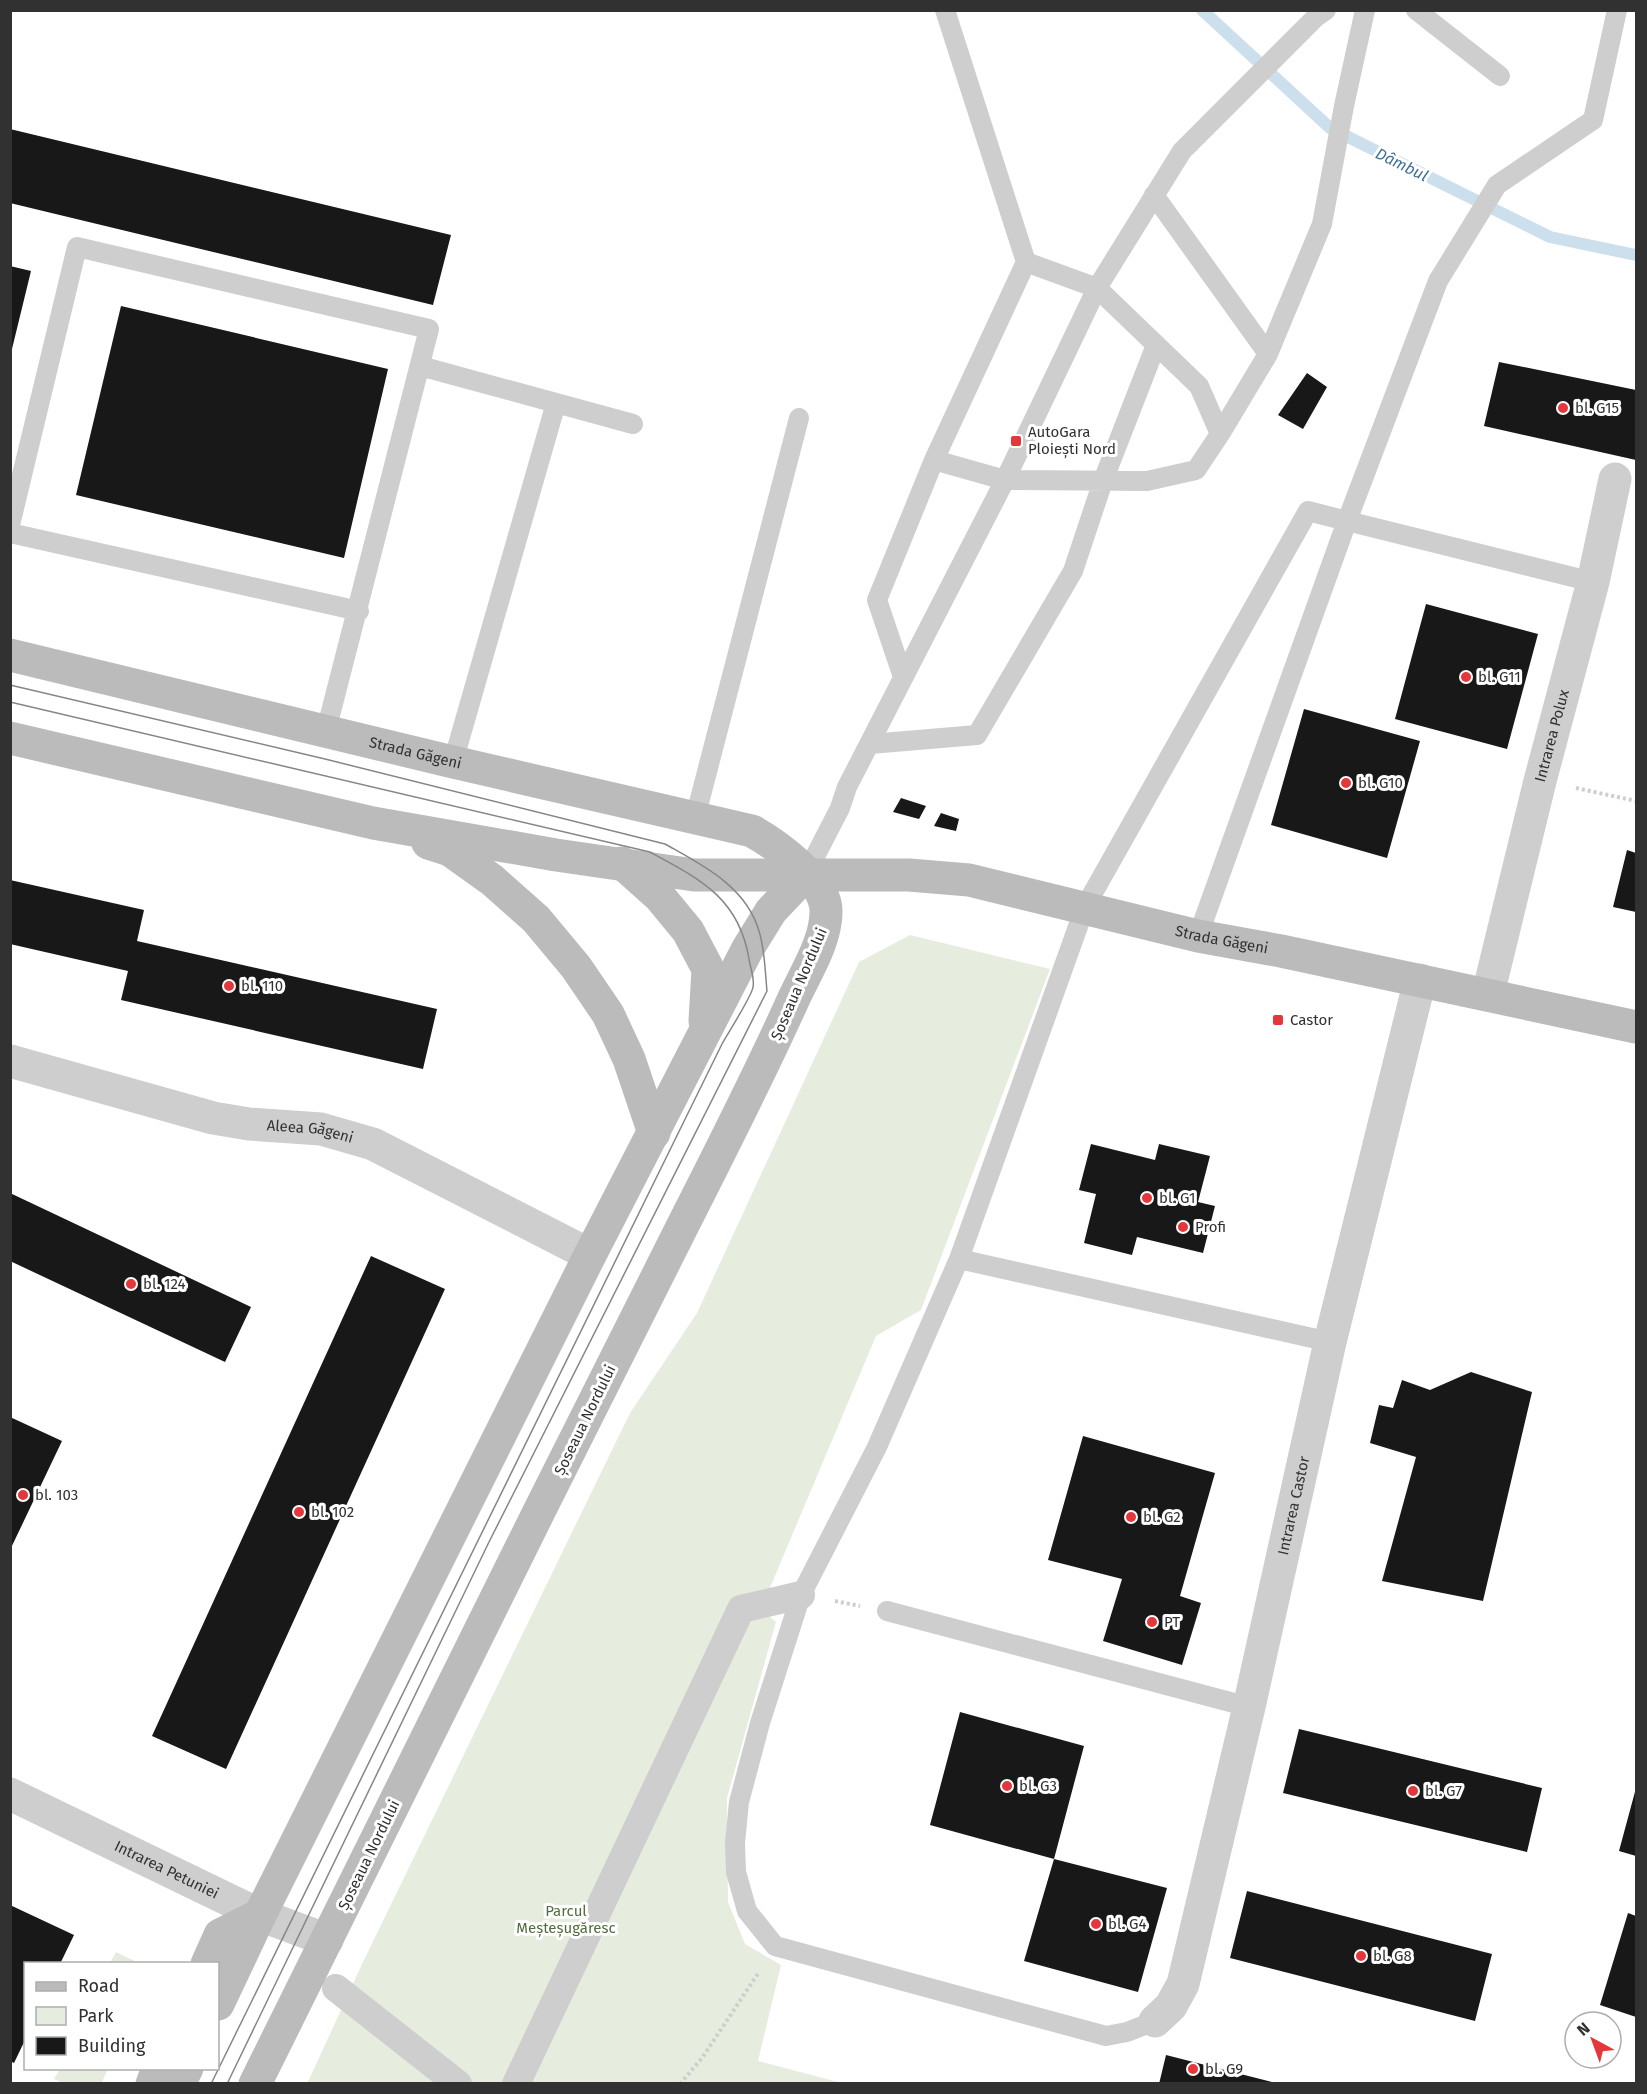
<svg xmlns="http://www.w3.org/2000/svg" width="1647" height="2094" font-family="'Fira Sans',sans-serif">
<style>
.green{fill:#e6eddf}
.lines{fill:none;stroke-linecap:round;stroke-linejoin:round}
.stream{stroke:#ccdfed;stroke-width:12}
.building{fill:#181818}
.path{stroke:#cecece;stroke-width:4;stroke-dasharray:3 3;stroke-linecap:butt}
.service{stroke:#cecece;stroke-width:20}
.pedestrian{stroke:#cecece;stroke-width:28}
.minor{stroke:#cecece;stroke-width:33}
.secondary{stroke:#bbb;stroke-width:33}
.tram{stroke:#868686;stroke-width:1.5}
.poi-dot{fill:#e4373c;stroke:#fff;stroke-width:2}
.labels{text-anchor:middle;stroke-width:6;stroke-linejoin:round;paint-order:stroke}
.poi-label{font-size:15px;fill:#313131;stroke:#fff;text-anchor:start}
.street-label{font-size:15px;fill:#313131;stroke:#fff}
.park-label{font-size:15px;fill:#526d3e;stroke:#fff}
.water-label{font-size:16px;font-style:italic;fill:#3e6f94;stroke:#fff}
</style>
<rect width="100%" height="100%" fill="#fff"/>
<path class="green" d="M 910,935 L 1050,969 L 921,1310 L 876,1336 L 761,1609 L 776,1622 L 727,1798 L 728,1902 L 745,1944 L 781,1965 L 758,2061 L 842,2083 L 307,2084 L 363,1962 L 630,1413 L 697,1313 L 859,962 Z
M 116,1952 L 139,1963 L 110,1963 Z
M 60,2069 L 60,2068 L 108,2069 L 101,2084 L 63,2083 L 54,2079 Z"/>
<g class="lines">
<path class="stream" d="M 1202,10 L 1330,128 L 1550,237 L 1636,255"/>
</g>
<path class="building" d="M 10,129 L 451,235 L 433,305 L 10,203 Z
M 10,266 L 31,271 L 11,353 L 10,353 Z
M 121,306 L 388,369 L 344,558 L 76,495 Z
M 1499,362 L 1636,390 L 1636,460 L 1484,426 Z
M 1307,373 L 1327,387 L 1303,429 L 1278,415 Z
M 1426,604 L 1538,634 L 1507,749 L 1395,719 Z
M 1304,709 L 1420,741 L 1387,858 L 1271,825 Z
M 901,798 L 926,806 L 919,819 L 893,812 Z
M 941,813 L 959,819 L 956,831 L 934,826 Z
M 1627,850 L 1636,853 L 1636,912 L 1613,907 Z
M 10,880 L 144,910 L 137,941 L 437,1009 L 423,1069 L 121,1000 L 128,971 L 10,944 Z
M 1091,1144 L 1155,1160 L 1159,1144 L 1210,1156 L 1198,1202 L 1215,1206 L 1203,1253 L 1137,1237 L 1132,1255 L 1084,1243 L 1096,1194 L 1079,1190 Z
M 10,1193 L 251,1307 L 225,1362 L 10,1261 Z
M 371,1256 L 445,1289 L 226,1769 L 152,1736 Z
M 1471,1372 L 1532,1392 L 1483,1601 L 1382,1581 L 1416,1457 L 1370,1443 L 1379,1405 L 1393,1408 L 1402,1380 L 1430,1390 Z
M 10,1417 L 62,1441 L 10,1550 Z
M 1083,1436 L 1215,1473 L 1180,1596 L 1201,1603 L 1182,1665 L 1103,1641 L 1122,1579 L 1048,1560 Z
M 960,1712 L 1084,1746 L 1054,1859 L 1167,1888 L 1138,1992 L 1024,1961 L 1054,1859 L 930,1825 Z
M 1299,1729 L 1542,1788 L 1527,1852 L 1283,1793 Z
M 1636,1788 L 1636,1856 L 1619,1851 Z
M 1247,1891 L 1492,1954 L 1475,2021 L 1230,1958 Z
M 10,1905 L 74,1935 L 60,1964 L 26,1964 L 26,2038 L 14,2063 L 10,2061 Z
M 1628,1913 L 1636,1916 L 1636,2017 L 1600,2005 Z
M 1166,2055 L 1276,2083 L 1276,2084 L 1159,2084 Z"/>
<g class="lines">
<path class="path" d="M 1576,788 L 1636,801
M 835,1601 L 860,1606
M 680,2084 L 702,2058 L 759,1972"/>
<path class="service" d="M 945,10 L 1026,262
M 1416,10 L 1500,76
M 1154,195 L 1268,354
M 420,366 L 633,424
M 1220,434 L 1268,354 L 1322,224 L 1344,106 L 1365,10
M 10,525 L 77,247 L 429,329 L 326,731
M 10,533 L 359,611
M 903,677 L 877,600 L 934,460 L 1026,262 L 1097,288 L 1199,386 L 1220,434 L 1196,470 L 1147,481 L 1005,480 L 934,460
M 870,744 L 977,735 L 1073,571 L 1103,481 L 1156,345
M 453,762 L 556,403
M 695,818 L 799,418
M 806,874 L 840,808 L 847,787 L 1005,480 L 1097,288 L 1182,151 L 1316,17 L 1326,10
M 1198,936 L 1347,521 L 1593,582
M 959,1259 L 1330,1342
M 887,1611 L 1249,1707
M 1155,2021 L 1127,2032 L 1106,2036 L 775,1946 L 747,1911 L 736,1872 L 735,1843 L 739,1802 L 760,1723 L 801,1595 L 877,1447 L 959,1259 L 1085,907 L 1308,511 L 1347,521 L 1438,281 L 1497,185 L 1593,120 L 1617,10"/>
<path class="pedestrian" d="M 336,1988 L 458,2084
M 516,2084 L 741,1609 L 801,1595"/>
<g class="minor">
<path id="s1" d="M 1488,994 L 1540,781 L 1593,582 L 1615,479"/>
<path id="s2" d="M 10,1061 L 213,1118 L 249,1124 L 321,1129 L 373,1144 L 590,1255"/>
<path id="s3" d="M 10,1794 L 260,1915 L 327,1940"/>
<path id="s4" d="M 1155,2021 L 1171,2006 L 1183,1984 L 1249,1707 L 1330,1342 L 1420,980"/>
</g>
<g class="secondary">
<path id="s5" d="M 10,655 L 453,762 L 752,831 C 777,845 827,881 826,912 C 826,941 806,972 794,998 C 759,1076 720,1152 681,1229 C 537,1513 397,1798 255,2084"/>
<path id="s6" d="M 10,738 L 373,823 L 556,855 L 694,875 L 909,875 L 969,880 L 1198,936 L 1281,951 L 1636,1027"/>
<path d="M 428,843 L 450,850 L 492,880 L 536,919 L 576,967 L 608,1014 L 629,1059 L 654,1133"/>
<path d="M 622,863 L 660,897 L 688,931 L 708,969 L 705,1021"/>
<path d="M 207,1964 L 220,1935 L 260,1915"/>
<path d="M 218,2004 L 260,1915 L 590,1255 L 747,950 L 771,911 L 806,874"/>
<path d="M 152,2084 L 158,2068"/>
<path d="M 179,2084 L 187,2068"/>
</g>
<path class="tram" d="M 10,685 L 325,759 L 665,844 C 702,865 746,886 759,931 C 765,950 765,971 767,991 L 489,1542 L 227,2084
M 10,702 L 650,852 C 700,879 739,898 749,959 C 750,967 755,979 753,987 C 752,996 728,1033 722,1044 L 211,2084"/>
</g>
<g class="poi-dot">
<circle cx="1563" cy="408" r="6"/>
<rect x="1010" y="435" width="12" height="12" rx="3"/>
<circle cx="1466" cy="677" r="6"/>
<circle cx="1346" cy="783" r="6"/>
<circle cx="229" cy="986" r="6"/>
<rect x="1272" y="1014" width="12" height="12" rx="3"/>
<circle cx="1147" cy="1198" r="6"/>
<circle cx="1183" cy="1227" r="6"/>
<circle cx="131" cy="1284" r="6"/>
<circle cx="23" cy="1495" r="6"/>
<circle cx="299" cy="1512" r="6"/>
<circle cx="1131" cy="1517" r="6"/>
<circle cx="1152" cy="1622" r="6"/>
<circle cx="1007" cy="1786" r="6"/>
<circle cx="1413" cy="1791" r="6"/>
<circle cx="1096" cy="1924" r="6"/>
<circle cx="1361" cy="1956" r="6"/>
<circle cx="1193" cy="2069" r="6"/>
</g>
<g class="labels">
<g class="poi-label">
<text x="1575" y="413">bl. G15</text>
<text x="1028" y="437">AutoGara<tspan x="1028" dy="17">Ploiești Nord</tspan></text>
<text x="1478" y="682">bl. G11</text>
<text x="1358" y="788">bl. G10</text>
<text x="241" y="991">bl. 110</text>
<text x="1290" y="1025">Castor</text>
<text x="1159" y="1203">bl. G1</text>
<text x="1195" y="1232">Profi</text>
<text x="143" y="1289">bl. 124</text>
<text x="35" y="1500">bl. 103</text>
<text x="311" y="1517">bl. 102</text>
<text x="1143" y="1522">bl. G2</text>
<text x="1164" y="1627">PT</text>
<text x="1019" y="1791">bl. G3</text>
<text x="1425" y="1796">bl. G7</text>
<text x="1108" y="1929">bl. G4</text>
<text x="1373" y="1961">bl. G8</text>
<text x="1205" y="2074">bl. G9</text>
</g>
<g class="street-label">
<text dy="5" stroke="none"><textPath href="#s1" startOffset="266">Intrarea Polux</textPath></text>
<text dy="5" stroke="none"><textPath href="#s5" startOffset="417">Strada Găgeni</textPath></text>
<text dy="5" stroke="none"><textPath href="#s6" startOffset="1233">Strada Găgeni</textPath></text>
<text transform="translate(799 984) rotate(-67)" y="5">Șoseaua Nordului</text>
<text dy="5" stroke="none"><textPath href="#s2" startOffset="309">Aleea Găgeni</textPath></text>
<text transform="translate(585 1420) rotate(-64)" y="5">Șoseaua Nordului</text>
<text dy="5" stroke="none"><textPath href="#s4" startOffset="538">Intrarea Castor</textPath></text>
<text transform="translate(369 1855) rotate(-64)" y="5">Șoseaua Nordului</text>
<text dy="5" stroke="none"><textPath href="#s3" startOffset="174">Intrarea Petuniei</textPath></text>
</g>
<g class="park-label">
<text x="566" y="1916">Parcul<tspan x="566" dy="17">Meșteșugăresc</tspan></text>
</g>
<g class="water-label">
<text transform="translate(1402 164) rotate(26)" y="6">Dâmbul</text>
</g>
</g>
<rect width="1647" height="2094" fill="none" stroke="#313131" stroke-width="24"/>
<rect x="24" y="1962" width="195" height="108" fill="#ffffff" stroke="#adadad" stroke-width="1.5"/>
<rect x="36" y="1982" width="30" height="9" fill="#bbbbbb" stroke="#adadad" stroke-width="1.5"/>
<text x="78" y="1992" font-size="18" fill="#313131">Road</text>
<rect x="36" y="2007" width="30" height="18" fill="#e6eddf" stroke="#adadad" stroke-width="1.5"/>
<text x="78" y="2022" font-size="18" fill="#313131">Park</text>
<rect x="36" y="2037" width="30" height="18" fill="#181818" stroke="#adadad" stroke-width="1.5"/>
<text x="78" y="2052" font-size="18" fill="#313131">Building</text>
<g transform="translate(1593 2040) rotate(319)"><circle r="28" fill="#ffffff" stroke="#adadad" stroke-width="1.5"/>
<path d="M0-4.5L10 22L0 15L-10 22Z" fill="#e4373c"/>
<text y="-9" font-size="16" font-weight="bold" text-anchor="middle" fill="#313131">N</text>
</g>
</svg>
